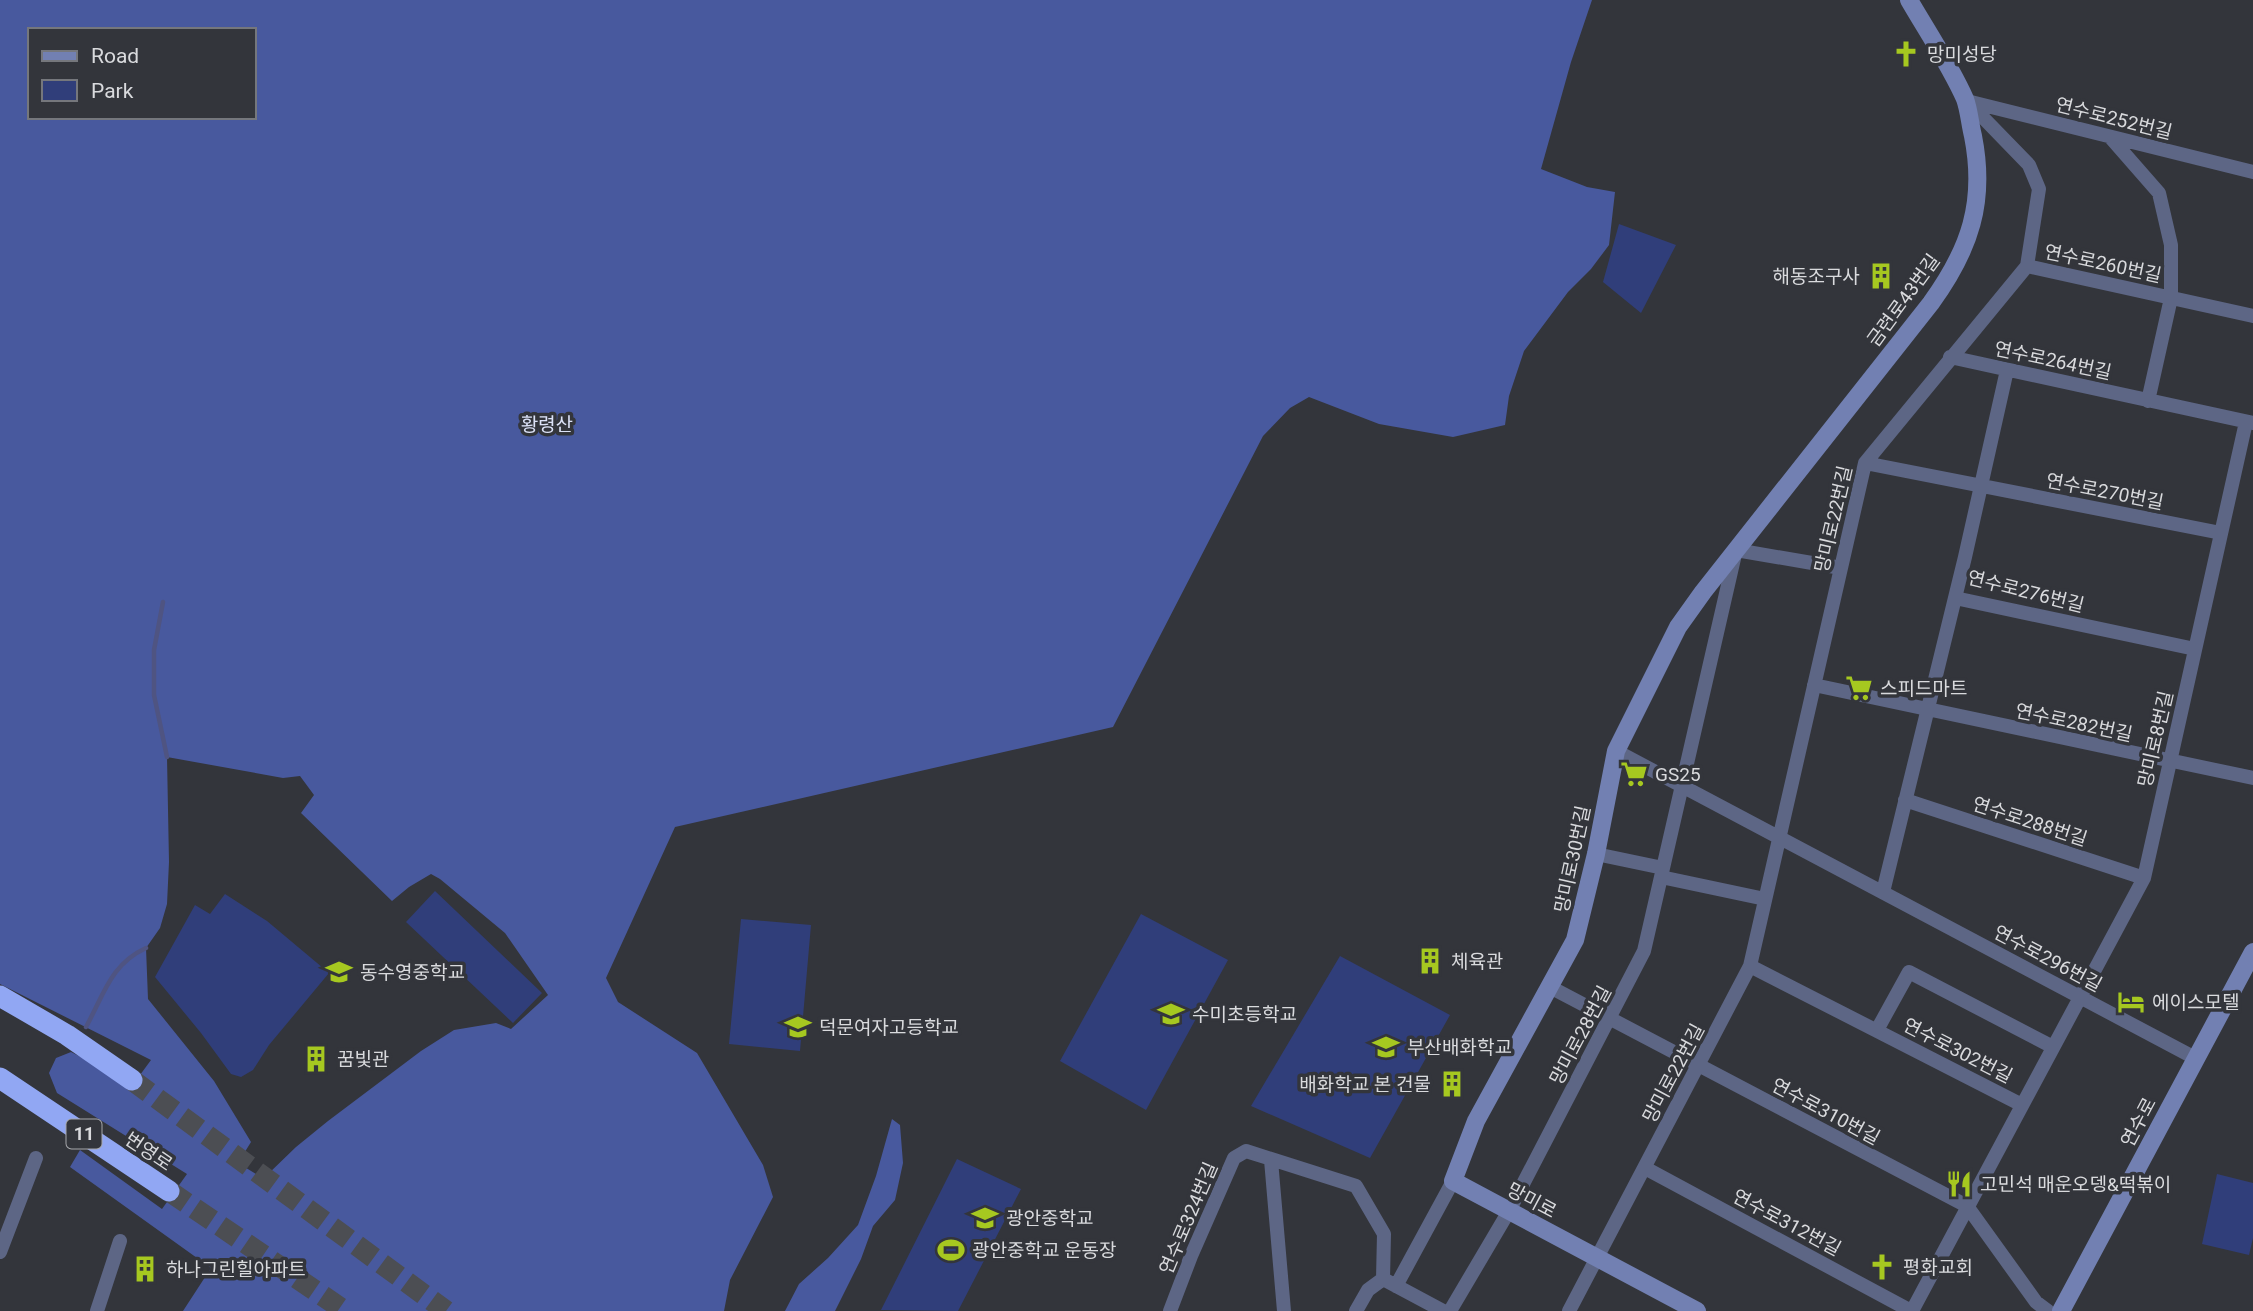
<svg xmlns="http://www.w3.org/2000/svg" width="2253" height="1311" font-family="Roboto,'Noto Sans KR',sans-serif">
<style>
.green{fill:#303e7a}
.forest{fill:#48599e;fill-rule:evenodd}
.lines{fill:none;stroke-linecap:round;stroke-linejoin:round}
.stream{stroke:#4f5482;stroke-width:4.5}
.highway-tunnel{stroke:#4c4e53;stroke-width:21;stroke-dasharray:21 10;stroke-linecap:butt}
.street{stroke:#5d6685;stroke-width:14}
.secondary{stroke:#7280b2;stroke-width:18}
.highway{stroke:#91a7f3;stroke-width:21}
.labels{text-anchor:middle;stroke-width:7;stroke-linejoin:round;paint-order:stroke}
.shield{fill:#33353b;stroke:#a7a8ac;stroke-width:2}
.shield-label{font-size:18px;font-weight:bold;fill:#d9dadd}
.poi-label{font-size:19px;fill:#d9dadd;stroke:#33353b;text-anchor:start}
.street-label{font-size:19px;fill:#d9dadd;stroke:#33353b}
.park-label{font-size:19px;fill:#dce2f7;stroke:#33353b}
</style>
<rect width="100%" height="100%" fill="#33353b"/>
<path class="green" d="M 1619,224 L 1676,245 L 1641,313 L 1603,282 Z
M 435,891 L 542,993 L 513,1023 L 406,922 Z
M 225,894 L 267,921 L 329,973 L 269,1045 L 253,1070 L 241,1077 L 231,1074 L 201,1033 L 155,977 L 195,905 L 210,914 Z
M 1141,914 L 1228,960 L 1146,1110 L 1060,1061 Z
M 741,919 L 811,925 L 800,1051 L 729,1044 Z
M 1340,956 L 1450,1015 L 1370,1158 L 1251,1106 Z
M 957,1159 L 1021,1189 L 958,1311 L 881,1310 Z
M 2217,1174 L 2253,1183 L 2253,1238 L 2249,1255 L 2202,1244 Z"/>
<path class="forest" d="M 0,0 L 1592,0 L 1571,62 L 1541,169 L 1587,187 L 1615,192 L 1609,245 L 1591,269 L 1568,292 L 1524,351 L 1509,396 L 1505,425 L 1453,437 L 1379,424 L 1309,397 L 1290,408 L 1263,436 L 1113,727 L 675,827 L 606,978 L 618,1002 L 697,1053 L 763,1165 L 773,1197 L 730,1280 L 724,1311 L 183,1311 L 211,1268 L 70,1167 L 80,1150 L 162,1209 L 187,1174 L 57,1093 L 49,1073 L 56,1058 L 71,1052 L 95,1064 L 129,1090 L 151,1060 L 0,984 ZM 30,30 L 254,30 L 254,117 L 30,117 ZM 167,757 L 283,778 L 300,776 L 314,795 L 301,813 L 392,901 L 409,887 L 431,874 L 440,879 L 505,933 L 548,995 L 511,1029 L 496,1023 L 454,1030 L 421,1051 L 328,1121 L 296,1147 L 266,1176 L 256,1174 L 238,1163 L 251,1142 L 214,1081 L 148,999 L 146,948 L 160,928 L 167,904 L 169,862 Z
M 892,1119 L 900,1125 L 903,1163 L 895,1200 L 873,1226 L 861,1259 L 835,1311 L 785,1311 L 799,1284 L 828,1258 L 858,1225 L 876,1176 Z"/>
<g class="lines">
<path class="stream" d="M 163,602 L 154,650 L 154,695 L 167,757
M 86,1027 C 104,994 111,964 146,948"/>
<path class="highway-tunnel" d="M 132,1080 L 446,1311
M 169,1191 L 345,1311"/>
<path class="street" d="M 1967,101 L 2253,172
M 2110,137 L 2159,193 L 2171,245 L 2171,298 L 2148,401
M 2027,266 L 2253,316
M 1950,357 L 2253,423
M 1865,463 L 2221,533
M 1955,598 L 2195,649
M 1814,685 L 2253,778
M 1616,751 L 2195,1058
M 1905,800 L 2144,878
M 1596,854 L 1663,868
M 1661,877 L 1765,899
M 1883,892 L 1965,557 L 2007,370
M 1750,966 L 2022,1105
M 1550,987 L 1967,1206 L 2036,1302 L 2048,1311
M 1877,1030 L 1909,972 L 2053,1047
M 1271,1160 L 1284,1311
M 1645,1168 L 1911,1311
M 0,1252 L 36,1158
M 1387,1281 L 1443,1311
M 1396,1286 L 1453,1181
M 97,1311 L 120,1241
M 1170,1311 L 1191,1256 L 1234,1158 L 1246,1151 L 1356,1186 L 1384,1234 L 1383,1279 L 1368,1290 L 1356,1311
M 1450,1311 L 1509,1211 L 1644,951 L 1736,550 L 1841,568
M 1569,1311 L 1750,966 L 1865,463 L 2027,266 L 2039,189 L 2029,165 L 1966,100
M 1912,1311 L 2144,878 L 2246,422"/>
<path class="secondary" d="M 1697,1311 L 1453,1181 L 1476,1121 L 1575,940 L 1596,854 L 1616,751 L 1678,627 L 1703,592 L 1931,303 C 1970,249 1986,202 1973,136 C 1970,124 1969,110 1965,99 C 1951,67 1927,31 1909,0
M 2061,1311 L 2253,952"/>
<path class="highway" d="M 0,996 L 67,1035 L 132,1080
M 0,1078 L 169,1191"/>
</g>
<defs>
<g id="church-bare" transform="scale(2.1)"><path d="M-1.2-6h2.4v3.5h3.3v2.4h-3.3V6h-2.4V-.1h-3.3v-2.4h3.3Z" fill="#a6c820" stroke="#33353b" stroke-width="2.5" paint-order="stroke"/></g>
<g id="building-bare" transform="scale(2.1)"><path d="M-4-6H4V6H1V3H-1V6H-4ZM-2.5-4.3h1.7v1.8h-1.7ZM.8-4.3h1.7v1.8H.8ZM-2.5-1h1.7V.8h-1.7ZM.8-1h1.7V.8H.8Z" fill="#a6c820" stroke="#33353b" stroke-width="2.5" paint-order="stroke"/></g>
<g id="supermarket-bare" transform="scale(2.1)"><path d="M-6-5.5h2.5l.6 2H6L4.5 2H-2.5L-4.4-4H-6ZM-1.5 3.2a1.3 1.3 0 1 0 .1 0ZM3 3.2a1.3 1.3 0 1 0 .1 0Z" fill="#a6c820" stroke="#33353b" stroke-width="2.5" paint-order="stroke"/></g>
<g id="school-bare" transform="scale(2.1)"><path d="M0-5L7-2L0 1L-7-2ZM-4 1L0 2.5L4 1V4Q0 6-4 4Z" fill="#a6c820" stroke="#33353b" stroke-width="2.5" paint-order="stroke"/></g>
<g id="hotel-bare" transform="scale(2.1)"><path d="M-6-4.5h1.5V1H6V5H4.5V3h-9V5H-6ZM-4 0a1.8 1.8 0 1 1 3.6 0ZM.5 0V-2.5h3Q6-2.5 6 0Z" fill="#a6c820" stroke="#33353b" stroke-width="2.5" paint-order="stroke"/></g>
<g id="restaurant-bare" transform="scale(2.1)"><path d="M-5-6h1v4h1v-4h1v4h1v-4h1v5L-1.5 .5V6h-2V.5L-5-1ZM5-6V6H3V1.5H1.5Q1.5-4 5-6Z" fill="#a6c820" stroke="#33353b" stroke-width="2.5" paint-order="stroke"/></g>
<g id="stadium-bare" transform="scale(2.1)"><path d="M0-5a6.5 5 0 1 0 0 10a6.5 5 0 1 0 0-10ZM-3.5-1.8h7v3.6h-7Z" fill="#a6c820" stroke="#33353b" stroke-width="2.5" paint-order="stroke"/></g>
</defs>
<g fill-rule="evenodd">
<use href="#church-bare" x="1906" y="54"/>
<use href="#building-bare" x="1881" y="276"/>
<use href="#supermarket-bare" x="1859" y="688"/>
<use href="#supermarket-bare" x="1634" y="774"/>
<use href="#building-bare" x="1430" y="961"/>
<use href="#school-bare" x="339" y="972"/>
<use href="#hotel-bare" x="2131" y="1002"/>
<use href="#school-bare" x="1171" y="1014"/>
<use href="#school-bare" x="798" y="1027"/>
<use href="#school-bare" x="1386" y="1047"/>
<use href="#building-bare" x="316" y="1059"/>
<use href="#building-bare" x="1452" y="1084"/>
<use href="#restaurant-bare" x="1959" y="1184"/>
<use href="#school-bare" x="985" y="1218"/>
<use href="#stadium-bare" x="951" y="1250"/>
<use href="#church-bare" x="1882" y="1267"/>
<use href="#building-bare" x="145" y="1269"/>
</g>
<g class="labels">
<rect class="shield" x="66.5" y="1119.5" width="35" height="29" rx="5"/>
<g class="shield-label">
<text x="84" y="1140">11</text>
</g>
<g class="poi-label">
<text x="1927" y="61">망미성당</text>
<text x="1860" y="283" text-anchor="end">해동조구사</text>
<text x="1880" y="695">스피드마트</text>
<text x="1655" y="781">GS25</text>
<text x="1451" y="968">체육관</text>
<text x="360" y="979">동수영중학교</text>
<text x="2152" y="1009">에이스모텔</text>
<text x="1192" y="1021">수미초등학교</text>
<text x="819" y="1034">덕문여자고등학교</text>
<text x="1407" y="1054">부산배화학교</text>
<text x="337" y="1066">꿈빛관</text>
<text x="1431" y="1091" text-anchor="end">배화학교 본 건물</text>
<text x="1980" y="1191">고민석 매운오뎅&amp;떡볶이</text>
<text x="1006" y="1225">광안중학교</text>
<text x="972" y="1257">광안중학교 운동장</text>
<text x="1903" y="1274">평화교회</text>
<text x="166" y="1276">하나그린힐아파트</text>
</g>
<g class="street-label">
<text transform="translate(2114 118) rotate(14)" y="7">연수로252번길</text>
<text transform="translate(2103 263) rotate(12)" y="7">연수로260번길</text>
<text transform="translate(1903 300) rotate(-54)" y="7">금련로43번길</text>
<text transform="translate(2053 360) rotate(12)" y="7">연수로264번길</text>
<text transform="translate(2105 491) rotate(11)" y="7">연수로270번길</text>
<text transform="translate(1833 519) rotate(-77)" y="7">망미로22번길</text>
<text transform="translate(2026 591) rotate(14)" y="7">연수로276번길</text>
<text transform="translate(2074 722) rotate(12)" y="7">연수로282번길</text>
<text transform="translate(2155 739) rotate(-77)" y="7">망미로8번길</text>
<text transform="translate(2030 821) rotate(18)" y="7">연수로288번길</text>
<text transform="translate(1572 859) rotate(-78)" y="7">망미로30번길</text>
<text transform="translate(2048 958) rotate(28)" y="7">연수로296번길</text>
<text transform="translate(1580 1035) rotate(-62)" y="7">망미로28번길</text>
<text transform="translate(1958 1050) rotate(27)" y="7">연수로302번길</text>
<text transform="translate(1673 1073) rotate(-62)" y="7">망미로22번길</text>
<text transform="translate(1826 1111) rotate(28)" y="7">연수로310번길</text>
<text transform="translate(2138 1122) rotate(-62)" y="7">연수로</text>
<text transform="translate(149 1151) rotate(34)" y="7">번영로</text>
<text transform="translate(1532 1200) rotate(28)" y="7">망미로</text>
<text transform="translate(1188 1218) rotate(-67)" y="7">연수로324번길</text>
<text transform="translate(1787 1222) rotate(28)" y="7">연수로312번길</text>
</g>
<g class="park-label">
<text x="547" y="431">황령산</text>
</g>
</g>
<rect x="28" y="28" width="228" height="91" fill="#33353b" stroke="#75777c" stroke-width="2"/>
<rect x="42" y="51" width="35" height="10" fill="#7280b2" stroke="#75777c" stroke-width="2"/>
<text x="91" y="63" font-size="21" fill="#d9dadd">Road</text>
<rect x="42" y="80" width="35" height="21" fill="#303e7a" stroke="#75777c" stroke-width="2"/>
<text x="91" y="98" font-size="21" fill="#d9dadd">Park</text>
</svg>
